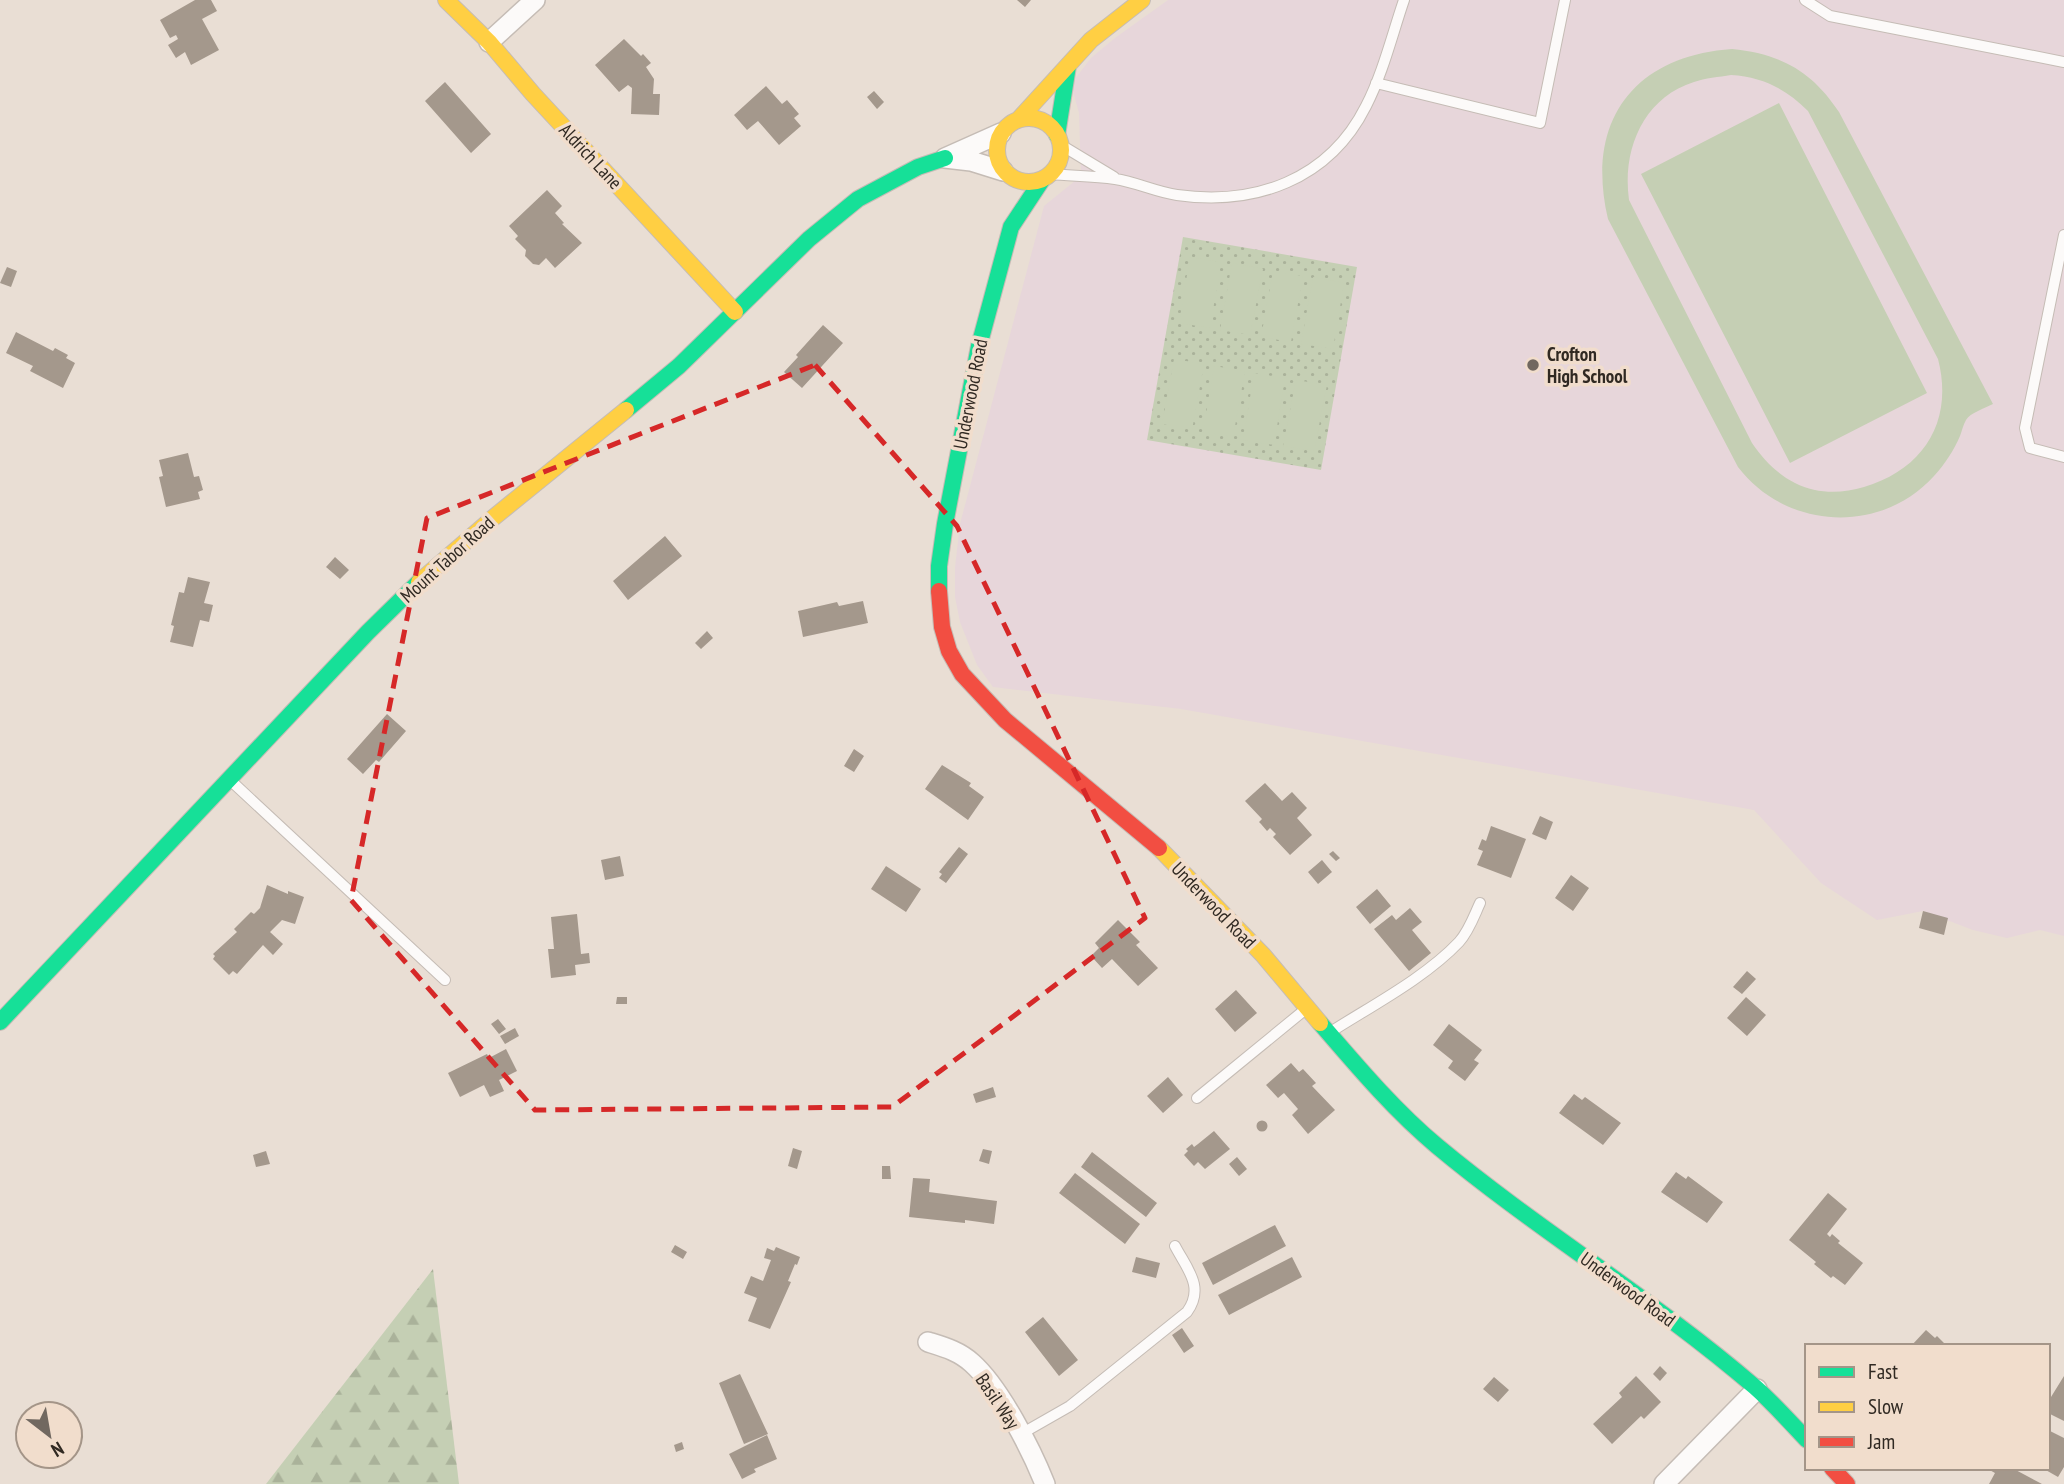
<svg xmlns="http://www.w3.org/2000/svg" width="2064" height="1484" font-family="'PT Sans Narrow',sans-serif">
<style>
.education{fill:#e7d6da}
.forest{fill:url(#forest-firs)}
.park{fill:url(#park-dots)}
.garden{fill:#c5cfb4;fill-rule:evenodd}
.building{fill:#a4988c}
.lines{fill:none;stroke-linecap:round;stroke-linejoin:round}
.lane-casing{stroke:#c5bcb5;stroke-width:12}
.street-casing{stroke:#c5bcb5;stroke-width:22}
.fast-casing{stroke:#c5bcb5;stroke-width:18}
.slow-casing{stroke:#c5bcb5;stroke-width:18}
.jam-casing{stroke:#c5bcb5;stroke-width:18}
.lane{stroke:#fcfaf9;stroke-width:10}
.street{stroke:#fcfaf9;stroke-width:19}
.fast{stroke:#16e098;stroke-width:16}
.slow{stroke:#ffcf43;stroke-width:16}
.jam{stroke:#f24e42;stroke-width:16}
.marked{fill:none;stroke:#d62828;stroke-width:5;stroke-dasharray:14 9;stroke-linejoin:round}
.poi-dot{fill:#716860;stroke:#f1ddcc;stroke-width:2.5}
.labels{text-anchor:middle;stroke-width:7;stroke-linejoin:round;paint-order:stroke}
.street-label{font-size:19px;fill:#302922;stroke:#f1ddcc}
.poi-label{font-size:19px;font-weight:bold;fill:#302922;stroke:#f1ddcc;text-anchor:start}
</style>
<defs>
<pattern id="forest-firs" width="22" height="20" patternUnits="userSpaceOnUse" patternTransform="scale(1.75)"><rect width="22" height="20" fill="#c5cfb4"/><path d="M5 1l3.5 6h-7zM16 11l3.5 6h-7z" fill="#aab29a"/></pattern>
<pattern id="park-dots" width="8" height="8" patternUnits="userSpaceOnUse" patternTransform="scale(1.75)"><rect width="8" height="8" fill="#c5cfb4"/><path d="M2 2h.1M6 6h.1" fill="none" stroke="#aab29a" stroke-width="1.8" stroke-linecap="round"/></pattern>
</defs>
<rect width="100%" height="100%" fill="#e9ded4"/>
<path class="education" d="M 1168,0 L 2064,0 L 2064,936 L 2040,930 L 2007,938 L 1973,930 L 1923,911 L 1877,920 L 1821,883 L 1754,810 L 1181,709 L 993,687 L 977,665 L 960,622 L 955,597 L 955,567 L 960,524 L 1044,206 L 1081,176 L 1079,113 L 1071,84 L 1091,58 L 1115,38 Z"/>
<path class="forest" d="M 433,1269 L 459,1484 L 266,1484 Z"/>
<path class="park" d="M 1183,237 L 1357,267 L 1321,470 L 1147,440 Z"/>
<path class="garden" d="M 1732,49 C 1781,54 1812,71 1839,112 L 1993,404 C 1985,408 1970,413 1966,420 C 1963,425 1962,431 1960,436 C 1954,450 1945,464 1934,476 C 1881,535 1786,530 1738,467 L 1608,219 C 1585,122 1633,56 1732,49 ZM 1731,75 C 1763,77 1786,89 1808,111 L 1938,359 C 1954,421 1924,469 1864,487 C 1841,494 1817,494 1795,483 C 1777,474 1764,460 1752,443 L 1629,200 C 1622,150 1643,98 1694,82 C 1705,78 1719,77 1731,75 Z
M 1779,103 L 1927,393 L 1790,463 L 1641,174 Z
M 1190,257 L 1221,262 L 1210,328 L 1179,323 Z
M 1232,263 L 1263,269 L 1250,335 L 1220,330 Z
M 1273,271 L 1303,276 L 1291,342 L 1261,337 Z
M 1313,277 L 1344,283 L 1333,349 L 1301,344 Z
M 1174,359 L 1204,364 L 1192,430 L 1162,424 Z
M 1214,366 L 1245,371 L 1233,437 L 1203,432 Z
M 1254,373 L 1285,378 L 1274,445 L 1243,440 Z
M 1296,380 L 1327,385 L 1314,451 L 1283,446 Z"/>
<path class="building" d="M 195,0 L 211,0 L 217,11 L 202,19 L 219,50 L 191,65 L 185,52 L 176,58 L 168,45 L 178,39 L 176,35 L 170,38 L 160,20 Z
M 1017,0 L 1031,0 L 1025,7 Z
M 624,39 L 641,56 L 643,54 L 651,63 L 646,67 L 654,79 L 653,94 L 660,94 L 659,115 L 631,114 L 632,88 L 628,85 L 619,92 L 595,65 Z
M 445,82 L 491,134 L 471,153 L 425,101 Z
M 766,86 L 782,104 L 787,100 L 799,114 L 794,118 L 801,126 L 779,145 L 758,121 L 747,130 L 734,115 Z
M 874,91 L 884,102 L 877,109 L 867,97 Z
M 547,190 L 562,206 L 555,213 L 564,223 L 562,224 L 582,243 L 555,268 L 546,258 L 539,265 L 533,264 L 525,256 L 526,250 L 515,239 L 518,236 L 509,226 Z
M 7,267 L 17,271 L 11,287 L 0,283 Z
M 823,325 L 843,343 L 802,388 L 784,372 L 798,357 L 796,355 Z
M 16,332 L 53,351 L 55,348 L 68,355 L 66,358 L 75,363 L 63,388 L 30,371 L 33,366 L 6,353 Z
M 188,453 L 194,477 L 199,476 L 203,490 L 198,492 L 200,499 L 166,507 L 159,477 L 163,476 L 159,460 Z
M 665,536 L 682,556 L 628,600 L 613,581 Z
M 335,557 L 349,570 L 340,579 L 326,567 Z
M 188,577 L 210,582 L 204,603 L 213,605 L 209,622 L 200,620 L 193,647 L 170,642 L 174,626 L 171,625 L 179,592 L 184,593 Z
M 863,601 L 868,623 L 803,637 L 798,611 L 837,602 L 839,606 Z
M 707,631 L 713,638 L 701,649 L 695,643 Z
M 387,714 L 406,731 L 379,762 L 376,760 L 363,774 L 347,759 Z
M 854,749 L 864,756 L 854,772 L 844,766 Z
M 942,765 L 971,783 L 969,786 L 984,797 L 968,820 L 925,789 Z
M 1265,783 L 1282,801 L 1292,792 L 1307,808 L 1297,818 L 1312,835 L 1290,855 L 1273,837 L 1276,834 L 1270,828 L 1267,831 L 1261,824 L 1259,822 L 1262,819 L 1245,801 Z
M 1540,816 L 1553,822 L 1546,840 L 1532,834 Z
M 1491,826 L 1526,839 L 1511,878 L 1477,865 L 1483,851 L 1478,849 L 1482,839 L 1486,841 Z
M 959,847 L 968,854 L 946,883 L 939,878 L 942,874 L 939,872 Z
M 1333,851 L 1340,858 L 1336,861 L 1329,854 Z
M 620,856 L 624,876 L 605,880 L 601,860 Z
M 1322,860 L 1332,872 L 1318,884 L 1308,872 Z
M 886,866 L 921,889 L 906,912 L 871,889 Z
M 1571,875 L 1589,888 L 1573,911 L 1555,898 Z
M 267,885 L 288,894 L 288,891 L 304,897 L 295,924 L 282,920 L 270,932 L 283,944 L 273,955 L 263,945 L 237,974 L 233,971 L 229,975 L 213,959 L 215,956 L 213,954 L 237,932 L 234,929 L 251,912 L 254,914 L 260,908 Z
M 1377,889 L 1391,906 L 1370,924 L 1356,907 Z
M 1410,908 L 1422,922 L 1412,930 L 1431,953 L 1409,971 L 1374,929 L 1392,915 L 1396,920 Z
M 1923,911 L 1948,918 L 1944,935 L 1919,928 Z
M 577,914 L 581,954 L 589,953 L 590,963 L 575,965 L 576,975 L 551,978 L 548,949 L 554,949 L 551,917 Z
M 1118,920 L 1140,942 L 1136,945 L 1158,968 L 1138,986 L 1112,959 L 1102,968 L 1091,956 L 1099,948 L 1095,943 Z
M 1747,971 L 1756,979 L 1742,994 L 1733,987 Z
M 1236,990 L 1257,1013 L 1235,1032 L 1215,1009 Z
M 617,997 L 627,997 L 627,1004 L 616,1004 Z
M 1746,997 L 1766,1015 L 1747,1036 L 1727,1018 Z
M 498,1019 L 506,1029 L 499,1034 L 491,1024 Z
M 1449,1024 L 1482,1050 L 1474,1060 L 1479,1063 L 1465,1081 L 1448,1068 L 1453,1061 L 1433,1045 Z
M 515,1028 L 519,1036 L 505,1044 L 500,1036 Z
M 506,1049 L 517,1071 L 499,1080 L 504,1091 L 490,1097 L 484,1085 L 460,1097 L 448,1073 L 487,1054 L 489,1058 Z
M 1291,1063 L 1299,1072 L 1303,1069 L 1316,1083 L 1312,1086 L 1335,1110 L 1308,1134 L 1292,1115 L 1298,1109 L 1284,1093 L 1278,1098 L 1266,1085 Z
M 1168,1077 L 1183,1095 L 1163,1113 L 1147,1096 Z
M 993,1087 L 996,1097 L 976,1103 L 973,1094 Z
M 1574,1094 L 1582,1100 L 1585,1097 L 1621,1123 L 1603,1145 L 1559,1113 Z
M1256.5 1126a5.5 5.5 0 1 1 11 0a5.5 5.5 0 1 1-11 0Z
M 1214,1131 L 1230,1149 L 1205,1169 L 1198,1162 L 1194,1166 L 1184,1155 L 1188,1151 L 1186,1149 L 1192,1144 L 1194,1147 L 1198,1144 Z
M 793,1148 L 802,1151 L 797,1169 L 788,1166 Z
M 983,1149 L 992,1151 L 989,1164 L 979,1161 Z
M 266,1151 L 270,1164 L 256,1167 L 253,1155 Z
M 1092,1152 L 1157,1203 L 1146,1217 L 1081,1167 Z
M 1237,1157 L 1247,1169 L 1239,1176 L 1229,1164 Z
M 882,1166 L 890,1166 L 891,1179 L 882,1179 Z
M 1676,1172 L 1686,1179 L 1688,1176 L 1723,1202 L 1707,1223 L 1661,1192 Z
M 1075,1173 L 1140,1224 L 1125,1244 L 1059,1193 Z
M 913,1178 L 930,1179 L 929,1192 L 997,1201 L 994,1224 L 965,1220 L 965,1223 L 909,1217 Z
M 1828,1193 L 1847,1209 L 1827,1234 L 1830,1237 L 1832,1234 L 1840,1241 L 1838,1243 L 1863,1263 L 1845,1285 L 1833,1276 L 1831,1278 L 1814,1264 L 1816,1262 L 1789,1240 Z
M 1275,1225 L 1286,1246 L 1213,1285 L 1202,1263 Z
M 675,1245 L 687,1252 L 683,1259 L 671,1252 Z
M 776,1247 L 800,1257 L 797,1265 L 795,1264 L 788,1281 L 791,1282 L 770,1329 L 748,1321 L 757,1298 L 744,1293 L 751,1276 L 763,1281 L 771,1260 L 764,1258 L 767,1248 L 774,1251 Z
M 1136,1257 L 1160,1263 L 1156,1278 L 1132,1272 Z
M 1292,1257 L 1302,1277 L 1229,1315 L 1218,1295 Z
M 1043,1317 L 1078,1360 L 1059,1376 L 1025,1332 Z
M 1182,1328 L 1194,1346 L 1184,1353 L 1172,1335 Z
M 1926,1330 L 1935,1338 L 1937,1336 L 1947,1346 L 1911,1346 Z
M 1660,1366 L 1667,1373 L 1660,1381 L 1653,1374 Z
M 740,1374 L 768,1434 L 744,1444 L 719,1383 Z
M 1636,1376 L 1661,1402 L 1644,1419 L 1641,1416 L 1612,1444 L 1593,1424 L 1622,1397 L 1619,1393 Z
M 2064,1376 L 2064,1421 L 2048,1413 L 2048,1395 L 2051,1397 Z
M 1494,1377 L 1509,1390 L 1498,1402 L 1483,1389 Z
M 2048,1430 L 2064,1438 L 2064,1467 L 2058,1477 L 2044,1469 L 2043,1471 L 2038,1468 L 2048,1468 Z
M 767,1435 L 777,1459 L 754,1469 L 756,1472 L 742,1479 L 729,1454 Z
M 682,1442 L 684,1449 L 676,1452 L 674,1445 Z
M 1986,1468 L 2012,1468 L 2042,1484 L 1989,1484 L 1995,1473 Z"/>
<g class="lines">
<g class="lane-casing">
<path id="lane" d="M 1805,0 L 1830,16 L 2064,62
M 1376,83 L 1540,123 L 1565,0
M 1061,145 L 1114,177
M 1050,174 C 1072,176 1094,176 1115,179 C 1136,182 1156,192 1177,195 C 1255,206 1329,180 1366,106 C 1383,73 1392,35 1404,0
M 2064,235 L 2025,428 L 2030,448 L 2064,457
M 229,779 L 445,980
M 1329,1033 C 1371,1006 1425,978 1459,942 C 1469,931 1474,916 1480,903
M 1197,1098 L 1307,1008
M 1021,1434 L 1070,1406 L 1187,1312 C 1205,1287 1187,1269 1175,1246"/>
</g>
<g class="street-casing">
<path id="street" d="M 489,42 L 535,0
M 1001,133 L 945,158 L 971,161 L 1003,171
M 928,1342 C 944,1347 959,1351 972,1363 C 1000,1388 1031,1449 1045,1484
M 1664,1484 L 1757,1389"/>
</g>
<g class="fast-casing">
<path id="fast" d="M 1057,135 L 1068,66
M 626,410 L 679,366 L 809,239 L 858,199 L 918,167 L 945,158
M 939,591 L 939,566 L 945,524 L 979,346 L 1011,227 L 1042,180
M 0,1022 L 368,632 L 419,582
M 1320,1023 C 1357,1066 1394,1110 1437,1146 C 1539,1231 1654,1300 1755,1387 C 1773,1403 1790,1422 1807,1440"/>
</g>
<g class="slow-casing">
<path id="slow" d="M 446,0 L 489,42 L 533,94 L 735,312
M997 150a32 32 0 1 1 64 0a32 32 0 1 1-64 0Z
M 1019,119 L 1091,40 L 1142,0
M 419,582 L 493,518 L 626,410
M 1159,848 L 1263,955 L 1320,1023"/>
</g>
<g class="jam-casing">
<path id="jam" d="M 939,591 L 942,627 L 949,651 L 962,674 L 1005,720 L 1159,848
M 1832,1468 L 1847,1484"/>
</g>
<use href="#lane" class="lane"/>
<use href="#street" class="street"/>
<use href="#fast" class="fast"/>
<use href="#slow" class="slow"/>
<use href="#jam" class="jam"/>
</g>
<path class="marked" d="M 815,365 L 957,526 L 1145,918 L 892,1107 L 535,1110 L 351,900 L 427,518 Z"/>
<circle class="poi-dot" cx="1533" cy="365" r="7"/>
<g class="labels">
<g class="street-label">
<text transform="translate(591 156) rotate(47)" y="7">Aldrich Lane</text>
<text transform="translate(970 394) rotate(-79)" y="7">Underwood Road</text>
<text transform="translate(447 559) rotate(-42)" y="7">Mount Tabor Road</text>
<text transform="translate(1214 905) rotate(46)" y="7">Underwood Road</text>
<text transform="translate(1628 1289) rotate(36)" y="7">Underwood Road</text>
<text transform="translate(998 1401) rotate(56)" y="7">Basil Way</text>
</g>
<g class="poi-label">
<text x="1547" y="361">Crofton<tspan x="1547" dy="22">High School</tspan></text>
</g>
</g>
<rect x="1805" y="1344" width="245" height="126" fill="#f1ddcc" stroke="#a49588" stroke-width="2"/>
<rect x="1819" y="1367" width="35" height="10" fill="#16e098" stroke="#a49588" stroke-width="2"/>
<text x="1868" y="1379" font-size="21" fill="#302922">Fast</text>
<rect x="1819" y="1402" width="35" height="10" fill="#ffcf43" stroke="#a49588" stroke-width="2"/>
<text x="1868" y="1414" font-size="21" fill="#302922">Slow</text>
<rect x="1819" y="1437" width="35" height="10" fill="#f24e42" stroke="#a49588" stroke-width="2"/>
<text x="1868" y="1449" font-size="21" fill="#302922">Jam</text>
<g transform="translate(49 1435) rotate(149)"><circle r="33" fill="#f1ddcc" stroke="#a49588" stroke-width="2"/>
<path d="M0-5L12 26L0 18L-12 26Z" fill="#716860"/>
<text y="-10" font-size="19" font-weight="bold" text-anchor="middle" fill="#302922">N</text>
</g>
</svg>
